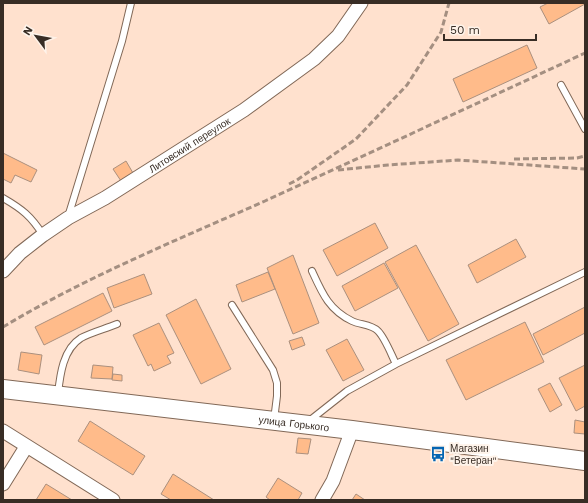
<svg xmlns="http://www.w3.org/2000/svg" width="588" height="503" font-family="'Work Sans',sans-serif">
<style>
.building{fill:#ffbb8a;stroke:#ab907e}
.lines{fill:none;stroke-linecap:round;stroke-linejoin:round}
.service-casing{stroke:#816857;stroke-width:8}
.minor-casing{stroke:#816857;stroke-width:15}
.secondary-casing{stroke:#816857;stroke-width:20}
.service{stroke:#fff;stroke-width:6}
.minor{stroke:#fff;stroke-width:13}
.secondary{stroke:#fff;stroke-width:18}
.rail{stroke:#a48f81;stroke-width:3;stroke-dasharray:6 3;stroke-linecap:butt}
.labels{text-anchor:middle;stroke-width:4;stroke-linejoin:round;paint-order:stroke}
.street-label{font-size:10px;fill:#382d25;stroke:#fef3ea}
.poi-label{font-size:10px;fill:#382d25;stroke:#fef3ea;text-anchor:start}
</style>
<rect width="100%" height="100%" fill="#ffe1ce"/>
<path class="building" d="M 548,3 L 585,3 L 585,4 L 549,24 L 540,7 Z
M 527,45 L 537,68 L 463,102 L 453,79 Z
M 3,153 L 37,170 L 31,182 L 15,175 L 11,183 L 3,179 Z
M 126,161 L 133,173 L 121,181 L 113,169 Z
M 375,223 L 388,248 L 337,276 L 323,250 Z
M 516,239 L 526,257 L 477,283 L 468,265 Z
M 416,245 L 459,324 L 428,341 L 385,262 Z
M 293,255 L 319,323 L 293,334 L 267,268 Z
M 384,263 L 398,288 L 355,311 L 342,286 Z
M 268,272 L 275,289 L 242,302 L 236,285 Z
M 144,274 L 152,294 L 114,308 L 107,288 Z
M 103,293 L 112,311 L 44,345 L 35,327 Z
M 196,299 L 231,369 L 201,384 L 166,315 Z
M 585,307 L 585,333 L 543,355 L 533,334 Z
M 525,322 L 544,362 L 466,400 L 446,360 Z
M 159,323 L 174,353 L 167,356 L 171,363 L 154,371 L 151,364 L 148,366 L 133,335 Z
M 302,337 L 305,345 L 292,350 L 289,341 Z
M 347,339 L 364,370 L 343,381 L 326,350 Z
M 21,352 L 42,355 L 39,374 L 18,370 Z
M 93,365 L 113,367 L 112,379 L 91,378 Z
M 585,365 L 585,406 L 576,411 L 559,378 Z
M 113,374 L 122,375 L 122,381 L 112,380 Z
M 550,383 L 562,405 L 550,412 L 538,389 Z
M 575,420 L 585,422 L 585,434 L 574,433 Z
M 90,421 L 145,456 L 133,475 L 78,441 Z
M 298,438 L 311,439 L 308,454 L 296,453 Z
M 173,474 L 214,500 L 171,500 L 161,494 Z
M 278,478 L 302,493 L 298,500 L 270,500 L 266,497 Z
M 46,484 L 72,500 L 36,500 Z
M 356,494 L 365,500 L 352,500 Z"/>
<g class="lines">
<g class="service-casing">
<path id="service" d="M 561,85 L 585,129
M 3,198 C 22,209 31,216 43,235
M 68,217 L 122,41 L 131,3
M 312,271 C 322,293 329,310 352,321 C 360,325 371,324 378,331 C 385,338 391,354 396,364
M 232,305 L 273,370 L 277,383 L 277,396 L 274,420
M 58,394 C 60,375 63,349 81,338 C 92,332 105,329 117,324
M 309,421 L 347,391 L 396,364 L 585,272"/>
</g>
<g class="minor-casing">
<g id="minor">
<path id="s1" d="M 3,271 L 20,253 L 43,235 L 68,218 L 105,198 L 244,110 L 314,59 L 338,36 L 361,3"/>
<path d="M 3,431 L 113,500"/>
<path d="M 3,484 L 26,447"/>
<path d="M 322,500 L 333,481 L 352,430"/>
</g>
</g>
<g class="secondary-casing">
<g id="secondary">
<path id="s2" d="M 3,389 L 352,430 L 585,461"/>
</g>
</g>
<use href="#service" class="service"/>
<use href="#minor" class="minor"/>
<use href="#secondary" class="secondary"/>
<path class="rail" d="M 514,159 L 577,158 L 585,156
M 338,170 L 388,165 L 458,160 L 585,169
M 289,184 L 297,180 L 356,139 L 407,85 L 441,32 L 449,3
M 3,327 C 86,277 177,240 265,201 C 372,152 478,103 585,53"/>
</g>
<defs>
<g id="bus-bare" transform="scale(1.2)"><path d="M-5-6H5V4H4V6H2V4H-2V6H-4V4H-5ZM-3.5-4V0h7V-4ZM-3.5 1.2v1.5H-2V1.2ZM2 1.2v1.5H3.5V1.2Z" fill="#0465b2" stroke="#fef3ea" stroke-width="2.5" paint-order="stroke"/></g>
</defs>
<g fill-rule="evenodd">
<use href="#bus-bare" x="438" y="454"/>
</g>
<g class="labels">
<g class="street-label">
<text dy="4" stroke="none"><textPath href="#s1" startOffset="226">Литовский переулок</textPath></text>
<text dy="4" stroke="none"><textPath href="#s2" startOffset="293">улица Горького</textPath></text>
</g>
<g class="poi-label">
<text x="450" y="452">Магазин<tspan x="450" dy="12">"Ветеран"</tspan></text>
</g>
</g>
<rect width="588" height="503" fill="none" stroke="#382d25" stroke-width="8"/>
<g transform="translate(36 36) rotate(302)" stroke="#fef3ea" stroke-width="3" paint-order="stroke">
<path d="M0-3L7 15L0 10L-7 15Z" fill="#382d25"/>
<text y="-6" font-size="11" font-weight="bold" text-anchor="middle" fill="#382d25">N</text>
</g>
<path d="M444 34v6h92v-6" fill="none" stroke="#382d25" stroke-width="2"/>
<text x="450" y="34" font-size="12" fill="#382d25" stroke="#fef3ea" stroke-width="3" paint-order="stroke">50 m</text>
</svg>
